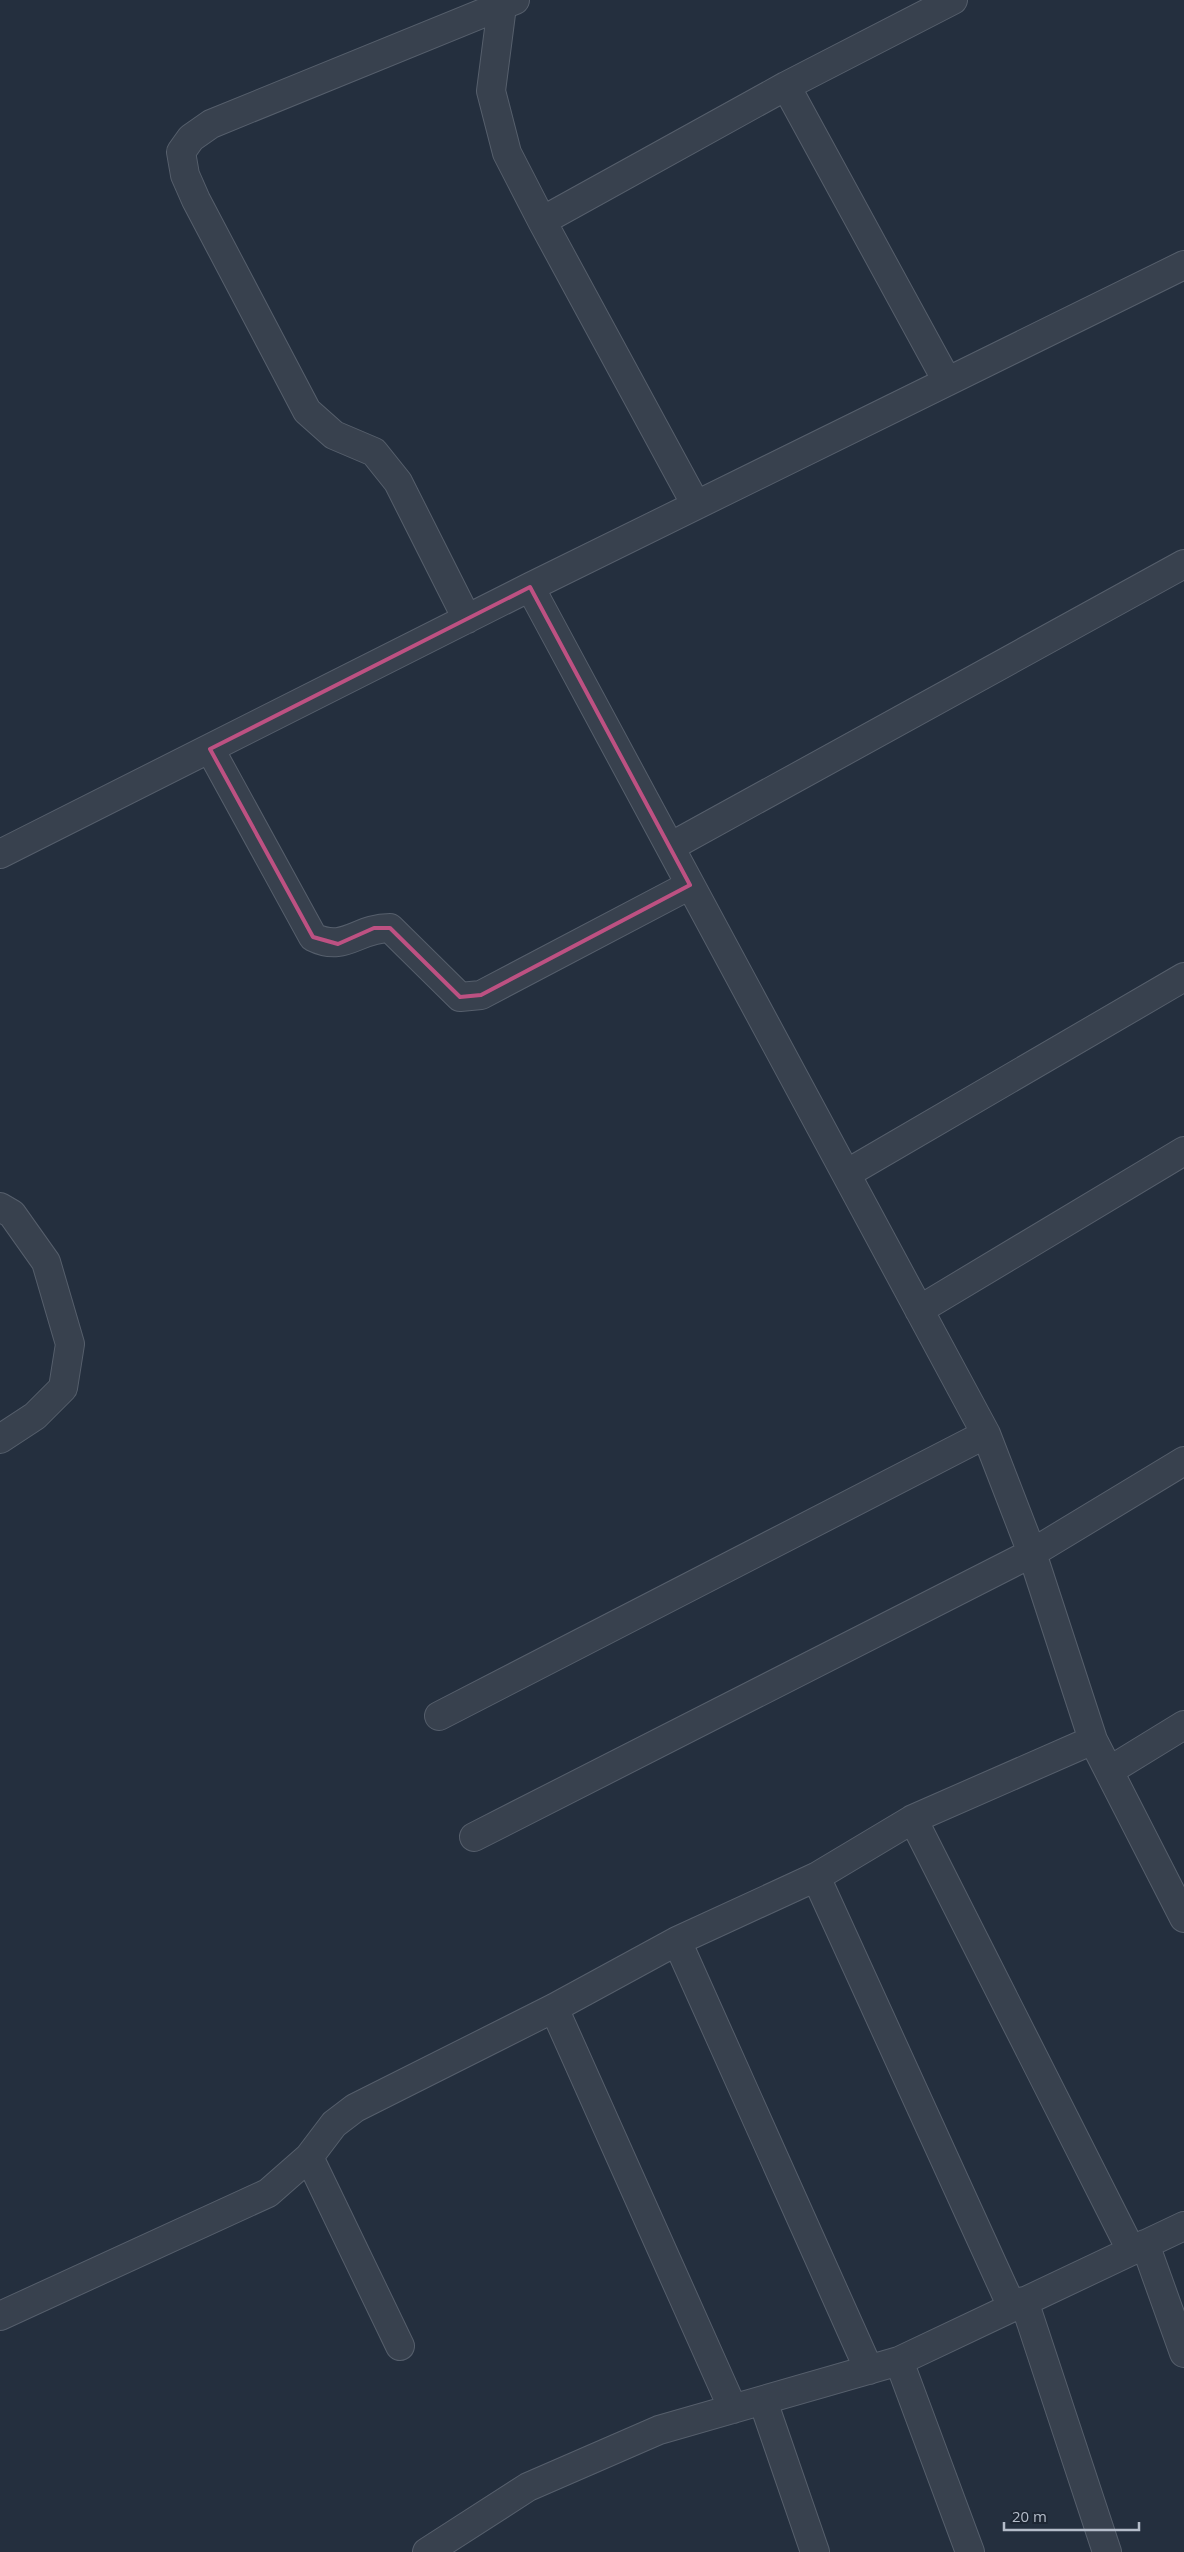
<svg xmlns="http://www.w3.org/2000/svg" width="1184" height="2552" font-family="'Open Sans',sans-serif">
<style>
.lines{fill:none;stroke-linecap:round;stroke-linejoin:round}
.minor-casing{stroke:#565f6c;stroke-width:30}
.minor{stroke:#38414e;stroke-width:28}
.marked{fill:none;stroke:#bd5182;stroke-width:4;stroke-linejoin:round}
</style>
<rect width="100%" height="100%" fill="#242f3e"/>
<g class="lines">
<g class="minor-casing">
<path id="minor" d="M 502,6 L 491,91 L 507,153 L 542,221 L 696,505
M 786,86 L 947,381
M 542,221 L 786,86 L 953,0
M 530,587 L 986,1434 L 1032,1553 L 1093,1740 L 1184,1918
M 467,619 L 398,482 L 374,452 L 334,435 L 307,411 L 196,200 L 185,175 L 181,152 L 191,138 L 211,124 L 515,0
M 210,749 L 313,937 C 345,953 357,928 390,928 L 460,997 L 481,995 L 690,885
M 670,847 L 1184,564
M 0,854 L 530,587 L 1184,265
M 846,1174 L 1184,977
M 0,1207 L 12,1214 L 46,1262 L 70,1344 L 63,1388 L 35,1416 L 0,1439
M 919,1310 L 1184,1151
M 439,1716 L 986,1434
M 1109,1771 L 1184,1725
M 913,1819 L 1131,2250
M 474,1837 L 1032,1553 L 1184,1461
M 816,1877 L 1012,2307
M 677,1941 L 869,2370
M 554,2008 L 733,2409
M 309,2157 L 400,2346
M 1145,2244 L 1184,2353
M 1024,2301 L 1107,2552
M 0,2316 L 268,2193 L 309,2157 L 334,2124 L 355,2108 L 554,2008 L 677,1941 L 816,1877 L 913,1819 L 1093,1740
M 899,2361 L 970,2552
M 763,2401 L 815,2552
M 427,2552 L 528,2487 L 659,2430 L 899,2361 L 1184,2226"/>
</g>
<use href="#minor" class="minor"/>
</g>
<path class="marked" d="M 530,587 L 690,885 L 481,995 L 460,997 L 390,928 L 374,928 L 338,944 L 313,937 L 210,749 Z"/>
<path d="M1004 2522v8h135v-8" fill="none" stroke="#b4bcc9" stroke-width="2.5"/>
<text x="1012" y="2522" font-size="15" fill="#b4bcc9" stroke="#1d2633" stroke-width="4" paint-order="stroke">20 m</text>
</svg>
